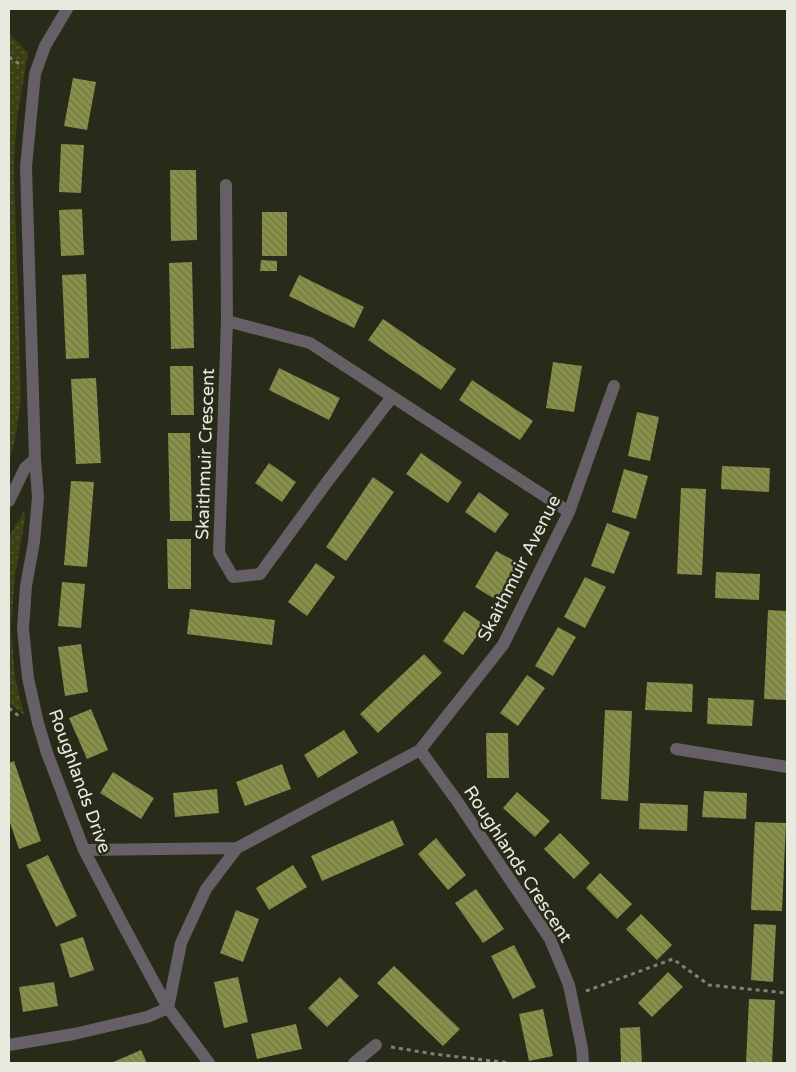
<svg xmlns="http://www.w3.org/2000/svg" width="796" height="1072" font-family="'Varela Round',sans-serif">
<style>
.grass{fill:url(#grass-dots)}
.building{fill:url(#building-back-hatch)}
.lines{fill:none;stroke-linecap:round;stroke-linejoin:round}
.path{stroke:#808174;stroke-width:3;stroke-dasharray:4 4;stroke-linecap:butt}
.minor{stroke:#665f65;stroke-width:12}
.labels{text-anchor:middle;stroke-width:5;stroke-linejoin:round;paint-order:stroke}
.street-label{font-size:18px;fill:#e8e9df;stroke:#282a1a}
</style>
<defs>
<pattern id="grass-dots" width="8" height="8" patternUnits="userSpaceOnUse" patternTransform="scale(1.25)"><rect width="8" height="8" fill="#3c3f14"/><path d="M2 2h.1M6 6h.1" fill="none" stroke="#585b36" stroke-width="1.8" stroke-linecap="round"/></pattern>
<pattern id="building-back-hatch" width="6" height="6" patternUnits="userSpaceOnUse" patternTransform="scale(1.25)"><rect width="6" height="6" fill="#899049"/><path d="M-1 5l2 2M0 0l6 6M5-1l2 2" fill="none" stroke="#727647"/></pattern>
</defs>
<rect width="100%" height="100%" fill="#282a1a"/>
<path class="grass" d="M 9,33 L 28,53 L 17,119 L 14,167 L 21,400 L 15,440 L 9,462 Z
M 24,511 L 25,518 L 15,576 L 11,628 L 15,677 L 24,715 L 9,703 L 9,537 Z"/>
<path class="building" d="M 73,78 L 96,82 L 87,130 L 64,126 Z
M 61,144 L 84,145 L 81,193 L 59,192 Z
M 170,170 L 196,170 L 197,240 L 171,241 Z
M 82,209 L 84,255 L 61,256 L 59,210 Z
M 262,212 L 287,212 L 287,256 L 262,256 Z
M 261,260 L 277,261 L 277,271 L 260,271 Z
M 192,262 L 194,348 L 171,349 L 169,263 Z
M 86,274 L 89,358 L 66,359 L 62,275 Z
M 299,275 L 364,307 L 354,328 L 289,296 Z
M 383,319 L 456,369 L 441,390 L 368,340 Z
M 553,362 L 582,366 L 574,412 L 546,408 Z
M 170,366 L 193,366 L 194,415 L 171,415 Z
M 279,368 L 340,398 L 329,420 L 269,390 Z
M 96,378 L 101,463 L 76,464 L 71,379 Z
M 472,380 L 533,421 L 520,440 L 459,400 Z
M 637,412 L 659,417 L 650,461 L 628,456 Z
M 168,433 L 190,433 L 192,521 L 170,521 Z
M 421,453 L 462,482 L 448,503 L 406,474 Z
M 269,463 L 296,482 L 282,502 L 255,483 Z
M 722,466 L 770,468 L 769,492 L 721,489 Z
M 624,469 L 648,476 L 636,519 L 612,512 Z
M 373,477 L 394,492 L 346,561 L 326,547 Z
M 71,481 L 94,482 L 87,567 L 64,565 Z
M 681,488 L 706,489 L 702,575 L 677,574 Z
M 479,492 L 509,514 L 495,533 L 465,512 Z
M 607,523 L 630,532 L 614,574 L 591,566 Z
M 167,539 L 191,539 L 191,589 L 168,589 Z
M 496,551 L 520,564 L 498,601 L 475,587 Z
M 316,563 L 335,577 L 307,616 L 288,602 Z
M 716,572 L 760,574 L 759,600 L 715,598 Z
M 585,577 L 606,587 L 585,628 L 564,617 Z
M 62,582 L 85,584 L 81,628 L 58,626 Z
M 190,609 L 275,620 L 272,645 L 187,634 Z
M 768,610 L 787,611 L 787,700 L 764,699 Z
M 464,611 L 485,625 L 463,655 L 443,641 Z
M 558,627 L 576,637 L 553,676 L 535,666 Z
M 81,644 L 88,692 L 65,696 L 58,647 Z
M 424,654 L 442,673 L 378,733 L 360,714 Z
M 527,675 L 545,688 L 518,726 L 500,713 Z
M 647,682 L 693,684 L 692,712 L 645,710 Z
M 708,698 L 754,700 L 752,726 L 707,724 Z
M 91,709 L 108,750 L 87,759 L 69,718 Z
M 605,710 L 632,711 L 628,801 L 601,799 Z
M 344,730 L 358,753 L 318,778 L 304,755 Z
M 486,733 L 508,733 L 509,778 L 487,778 Z
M 14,761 L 41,841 L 19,849 L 9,820 L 9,763 Z
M 282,764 L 291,789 L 245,806 L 236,782 Z
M 113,772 L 154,798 L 141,819 L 100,793 Z
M 217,789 L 219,813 L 175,817 L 173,793 Z
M 704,791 L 747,793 L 746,819 L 702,817 Z
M 517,792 L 550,821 L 535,837 L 503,808 Z
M 640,803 L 688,805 L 687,831 L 639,829 Z
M 393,820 L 404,845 L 322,881 L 311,856 Z
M 755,822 L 786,823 L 782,911 L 751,910 Z
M 560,833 L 590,863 L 574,879 L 544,849 Z
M 436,838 L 466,875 L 448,890 L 418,854 Z
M 48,855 L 77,916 L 56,927 L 26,865 Z
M 293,865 L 307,887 L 269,910 L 256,888 Z
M 600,873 L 632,904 L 617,919 L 586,888 Z
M 476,889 L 504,929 L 483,943 L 455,903 Z
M 236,910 L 259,919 L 243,962 L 220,953 Z
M 641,914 L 672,945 L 657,960 L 626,929 Z
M 754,924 L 776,925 L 773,982 L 751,980 Z
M 83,937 L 94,970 L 70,978 L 60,944 Z
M 514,945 L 536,987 L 513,999 L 491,956 Z
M 394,966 L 460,1029 L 443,1046 L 377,983 Z
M 668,972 L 683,987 L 652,1017 L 638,1003 Z
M 238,977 L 248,1022 L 224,1028 L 214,982 Z
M 340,977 L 359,996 L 327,1027 L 308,1008 Z
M 54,982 L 58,1006 L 23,1012 L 19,987 Z
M 749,999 L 775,1000 L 772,1063 L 746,1063 Z
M 543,1009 L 553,1056 L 529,1061 L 519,1014 Z
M 296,1024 L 302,1049 L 257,1059 L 251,1034 Z
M 640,1027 L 642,1063 L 621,1063 L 620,1028 Z
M 141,1050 L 147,1063 L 111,1063 Z"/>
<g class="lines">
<path class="path" d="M 9,57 L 21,65
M 9,708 L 20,717
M 586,991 L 673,959 L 709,985 L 787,993
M 391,1047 L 434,1054 L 510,1063"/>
<path class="minor" d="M 67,9 L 45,46 L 35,74 L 26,167 L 35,459 L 38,497 L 34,542 L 26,586 L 23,629 L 28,678 L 38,723 L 47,753 L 84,850 L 121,921 L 168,1008 L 209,1063
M 226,185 L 227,321 L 219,553 L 233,577 L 260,574 L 327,482 L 392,397
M 227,321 L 310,343 L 569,512
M 9,501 L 25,468 L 35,459
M 676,749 L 787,767
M 420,750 L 457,801 L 550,939 L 569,985 L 582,1048 L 583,1063
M 237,848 L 420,750 L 503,645 L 569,512 L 614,386
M 9,1045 L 74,1034 L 147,1017 L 168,1008 L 181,943 L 206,889 L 237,848 L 84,850
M 354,1063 L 376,1045"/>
</g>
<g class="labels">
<g class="street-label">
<text transform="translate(205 454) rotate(-88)" y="6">Skaithmuir Crescent</text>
<text transform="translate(519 568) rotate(-63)" y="6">Skaithmuir Avenue</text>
<text transform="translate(80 781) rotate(70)" y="6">Roughlands Drive</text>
<text transform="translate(518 864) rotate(57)" y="6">Roughlands Crescent</text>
</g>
</g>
<rect width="796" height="1072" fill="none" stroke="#e8e9df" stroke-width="20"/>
</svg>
